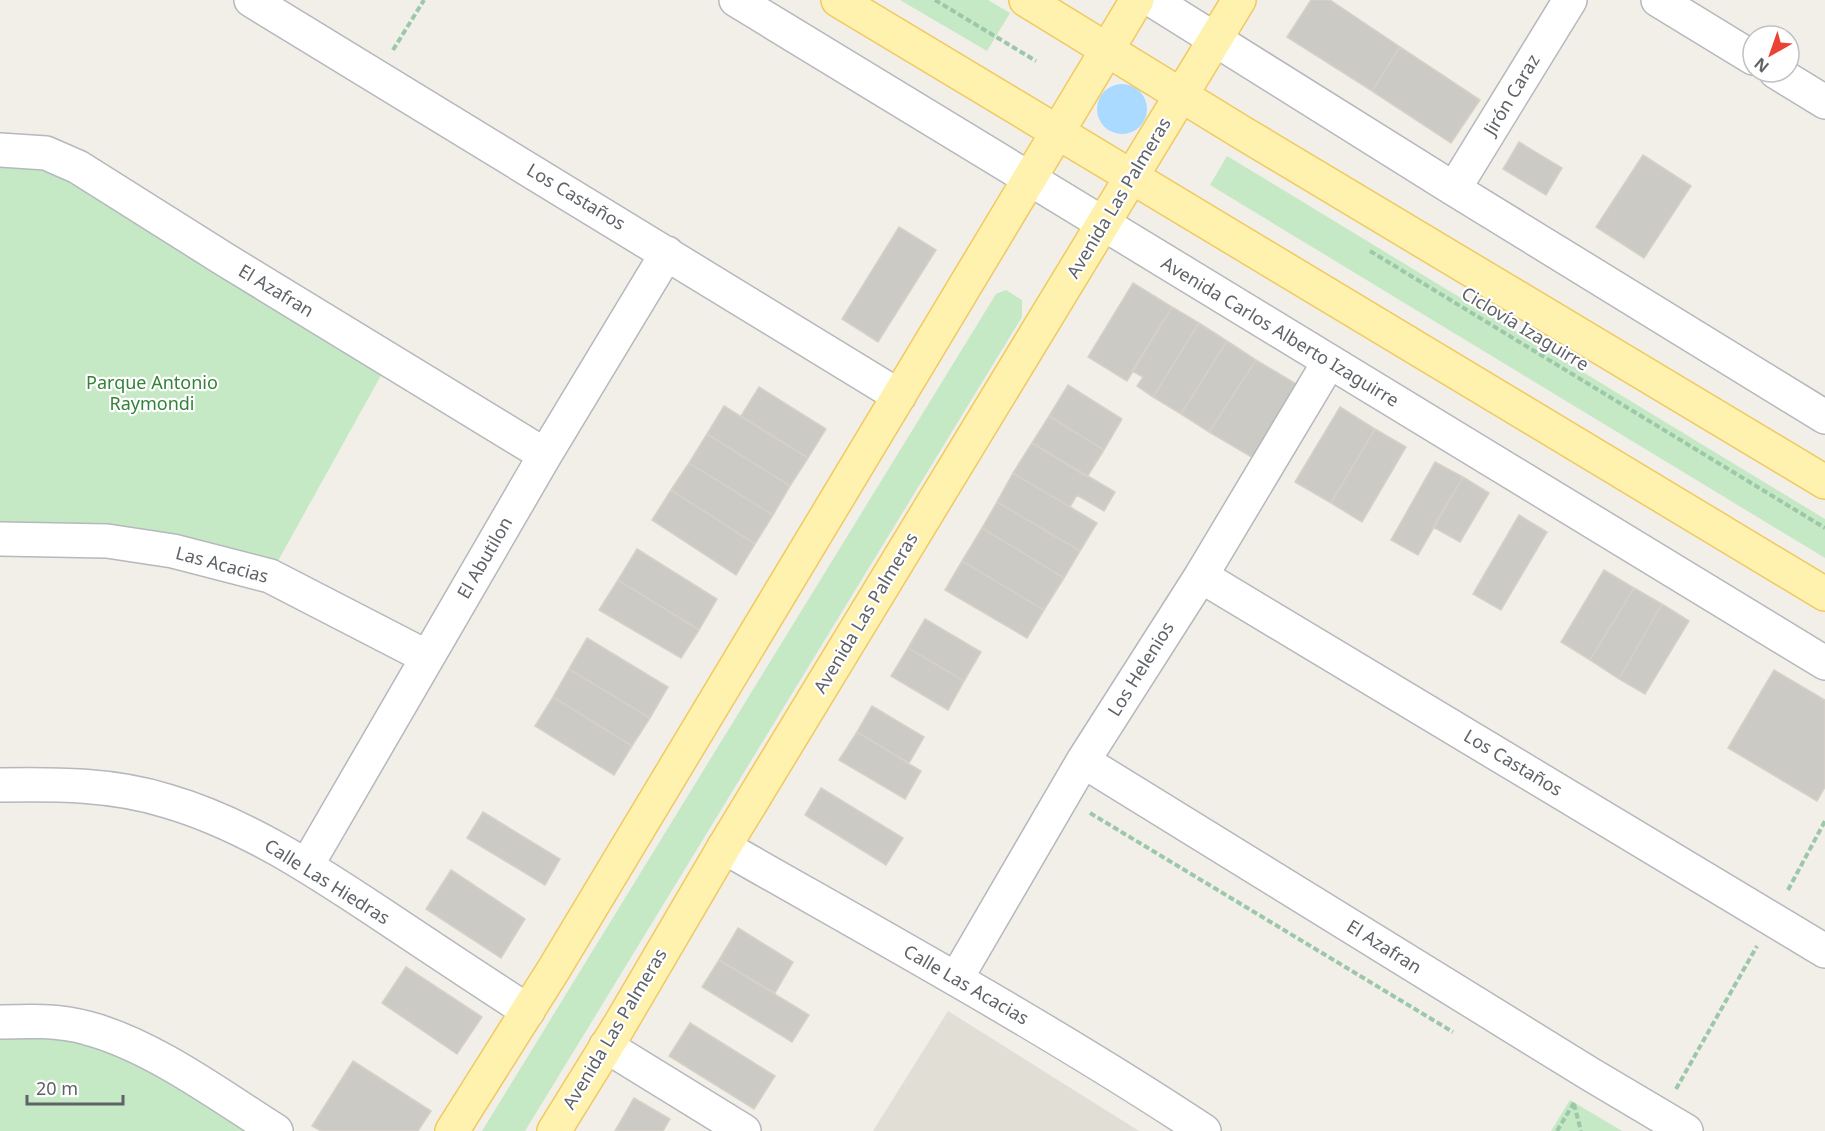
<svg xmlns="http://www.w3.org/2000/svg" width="1825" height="1131" font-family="'Noto Sans',sans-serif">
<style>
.education{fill:#e1ded6}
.green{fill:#c5e8c5}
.water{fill:#aadaff}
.building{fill:#cccac5;stroke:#d6d1c6;stroke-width:1.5}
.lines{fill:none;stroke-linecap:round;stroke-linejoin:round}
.minor-casing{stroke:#b5b8bc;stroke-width:36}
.major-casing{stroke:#f2c960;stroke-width:36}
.path{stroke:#9cc7a9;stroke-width:4;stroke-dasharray:6 3;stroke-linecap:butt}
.minor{stroke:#fff;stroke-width:33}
.major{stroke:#fff2af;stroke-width:33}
.labels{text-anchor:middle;stroke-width:4.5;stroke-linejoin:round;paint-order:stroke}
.street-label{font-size:18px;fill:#5f6368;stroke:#fff}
.park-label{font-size:18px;fill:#348238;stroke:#fff}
</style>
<rect width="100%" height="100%" fill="#f1efe8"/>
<path class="education" d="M 948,1011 L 1139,1131 L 873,1131 Z"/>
<path class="green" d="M 900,0 L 988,0 L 1010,13 L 987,51 Z
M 0,150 L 29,151 L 389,361 L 274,568 L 0,539 Z
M 1227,156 L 1825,519 L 1825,558 L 1210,185 Z
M 1006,290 L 1022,300 L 1022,317 L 525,1131 L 482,1131 L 996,294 Z
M 0,1022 L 60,1023 L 275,1131 L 0,1131 Z
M 1570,1100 L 1622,1131 L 1551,1131 Z"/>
<path class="water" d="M1097 109a25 25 0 1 1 50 0a25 25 0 1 1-50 0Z"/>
<path class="building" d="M 1311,0 L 1330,0 L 1400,47 L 1372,91 L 1287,37 Z
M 1400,47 L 1480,100 L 1451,143 L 1372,91 Z
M 1519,142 L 1562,168 L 1546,195 L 1503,169 Z
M 1643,155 L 1691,186 L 1644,258 L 1596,227 Z
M 899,227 L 936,250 L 878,342 L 842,319 Z
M 1133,283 L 1172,307 L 1127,381 L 1088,357 Z
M 1172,307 L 1199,323 L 1153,397 L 1137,386 L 1143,377 L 1132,371 Z
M 1199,323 L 1227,341 L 1181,414 L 1153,397 Z
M 1227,341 L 1256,360 L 1209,432 L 1181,414 Z
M 1256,360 L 1298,385 L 1255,459 L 1209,432 Z
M 1068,385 L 1122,419 L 1104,450 L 1049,416 Z
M 759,387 L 826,429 L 808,458 L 741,416 Z
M 724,406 L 808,458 L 790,486 L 707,434 Z
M 1340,407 L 1375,429 L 1331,503 L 1295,482 Z
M 1049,416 L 1104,450 L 1087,477 L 1032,443 Z
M 1375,429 L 1406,447 L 1362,522 L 1331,503 Z
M 707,434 L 790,486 L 773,515 L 689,463 Z
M 1032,443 L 1115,492 L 1104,511 L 1077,495 L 1070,507 L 1013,473 Z
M 1435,462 L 1463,477 L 1418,555 L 1391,540 Z
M 689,463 L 773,515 L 755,544 L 671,490 Z
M 1013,473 L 1097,523 L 1080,551 L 997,502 Z
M 1463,477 L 1489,493 L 1460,542 L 1433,527 Z
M 671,490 L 755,544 L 736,575 L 652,520 Z
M 997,502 L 1080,551 L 1064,578 L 982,528 Z
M 1519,515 L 1547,532 L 1501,610 L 1473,594 Z
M 982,528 L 1064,578 L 1044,610 L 962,561 Z
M 637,549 L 717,599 L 699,630 L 618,580 Z
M 962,561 L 1044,610 L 1027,638 L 945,590 Z
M 1604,570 L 1634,588 L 1590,660 L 1561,642 Z
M 618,580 L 699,630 L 681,658 L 599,610 Z
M 1634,588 L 1662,604 L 1619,679 L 1590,660 Z
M 1662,604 L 1689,621 L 1645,694 L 1619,679 Z
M 925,619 L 981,652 L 964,681 L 908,648 Z
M 587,638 L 668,687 L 650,718 L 569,669 Z
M 908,648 L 964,681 L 948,710 L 891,676 Z
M 569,669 L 650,718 L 632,746 L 553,697 Z
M 1774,670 L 1825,700 L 1825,787 L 1817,801 L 1728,748 Z
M 553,697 L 632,746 L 614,775 L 535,726 Z
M 872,706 L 924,737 L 909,763 L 857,732 Z
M 857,732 L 921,771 L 905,799 L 839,760 Z
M 821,788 L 903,838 L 886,865 L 805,815 Z
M 483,812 L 560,859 L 545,885 L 467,838 Z
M 451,870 L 525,919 L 501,958 L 426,909 Z
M 738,928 L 793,962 L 775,993 L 719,960 Z
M 719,960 L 809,1015 L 792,1042 L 702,987 Z
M 406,967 L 482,1017 L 457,1054 L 382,1003 Z
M 690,1023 L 775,1076 L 754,1109 L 669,1056 Z
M 353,1061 L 431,1111 L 418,1131 L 321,1131 L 312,1126 Z
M 634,1098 L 670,1119 L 663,1131 L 615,1131 Z"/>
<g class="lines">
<g class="minor-casing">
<path id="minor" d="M 251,0 L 899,396
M 736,0 L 1825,663
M 1152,0 L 1454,189 L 1825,417
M 1658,0 L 1753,58
M 1776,72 L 1825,102
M 0,150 L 46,153 L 78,167 L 224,259 L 545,455
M 1454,189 L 1570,0
M 0,539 L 107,541 L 173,551 L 270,576 L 427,657
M 1201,576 L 1825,951
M 1083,761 L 1590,1074 L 1686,1131
M 0,785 C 56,784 113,784 167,801 C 246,824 316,871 384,916 C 432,948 480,980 528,1011
M 724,847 C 885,939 1048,1028 1204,1131
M 307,865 L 545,455 L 667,253
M 956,979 L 1083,761 L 1201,576 L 1329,362
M 0,1022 C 29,1021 59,1020 87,1028 C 152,1045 219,1095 276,1131
M 606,1046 L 744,1131"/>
</g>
<g class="major-casing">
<path id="major" d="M 838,0 L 1825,594
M 1026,0 L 1241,132 L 1825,482
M 452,1131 L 554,969 L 1137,0
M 554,1131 L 619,1026 L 724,847 L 1239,0"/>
</g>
<path class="path" d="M 935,0 L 1036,61
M 393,50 L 424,0
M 1370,251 L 1825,528
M 1090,813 L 1453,1032
M 1788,890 L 1825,821
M 1676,1089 L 1757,946
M 1574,1104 L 1581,1131
M 1557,1131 L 1575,1101"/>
<use href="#minor" class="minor"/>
<use href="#major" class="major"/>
</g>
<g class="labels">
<g class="street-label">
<text transform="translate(1512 95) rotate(-59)" y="6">Jirón Caraz</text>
<text transform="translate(576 197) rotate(31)" y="6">Los Castaños</text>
<text transform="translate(1119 198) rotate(-59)" y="6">Avenida Las Palmeras</text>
<text transform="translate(276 291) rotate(31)" y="6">El Azafran</text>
<text transform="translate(1525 329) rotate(31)" y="6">Ciclovía Izaguirre</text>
<text transform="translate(1280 332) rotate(31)" y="6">Avenida Carlos Alberto Izaguirre</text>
<text transform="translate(485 558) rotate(-60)" y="6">El Abutilon</text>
<text transform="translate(222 565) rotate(15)" y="6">Las Acacias</text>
<text transform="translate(866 613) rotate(-59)" y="6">Avenida Las Palmeras</text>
<text transform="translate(1141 669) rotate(-58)" y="6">Los Helenios</text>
<text transform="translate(1513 763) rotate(31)" y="6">Los Castaños</text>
<text transform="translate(327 882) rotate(32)" y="6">Calle Las Hiedras</text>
<text transform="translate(1384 947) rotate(32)" y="6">El Azafran</text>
<text transform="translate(966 985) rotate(30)" y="6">Calle Las Acacias</text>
<text transform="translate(615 1029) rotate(-59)" y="6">Avenida Las Palmeras</text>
</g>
<g class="park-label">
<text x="152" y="389">Parque Antonio<tspan x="152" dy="21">Raymondi</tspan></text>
</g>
</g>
<g transform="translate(1771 54) rotate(220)"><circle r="28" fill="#ffffff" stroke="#bfc1c3" stroke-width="1.5"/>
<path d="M0-4.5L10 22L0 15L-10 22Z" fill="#ea4335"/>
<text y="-9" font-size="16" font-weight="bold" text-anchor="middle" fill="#5f6368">N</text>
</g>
<path d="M27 1095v9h96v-9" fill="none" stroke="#5f6368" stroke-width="3"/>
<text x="36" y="1095" font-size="18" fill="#5f6368" stroke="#ffffff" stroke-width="4.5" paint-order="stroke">20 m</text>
</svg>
